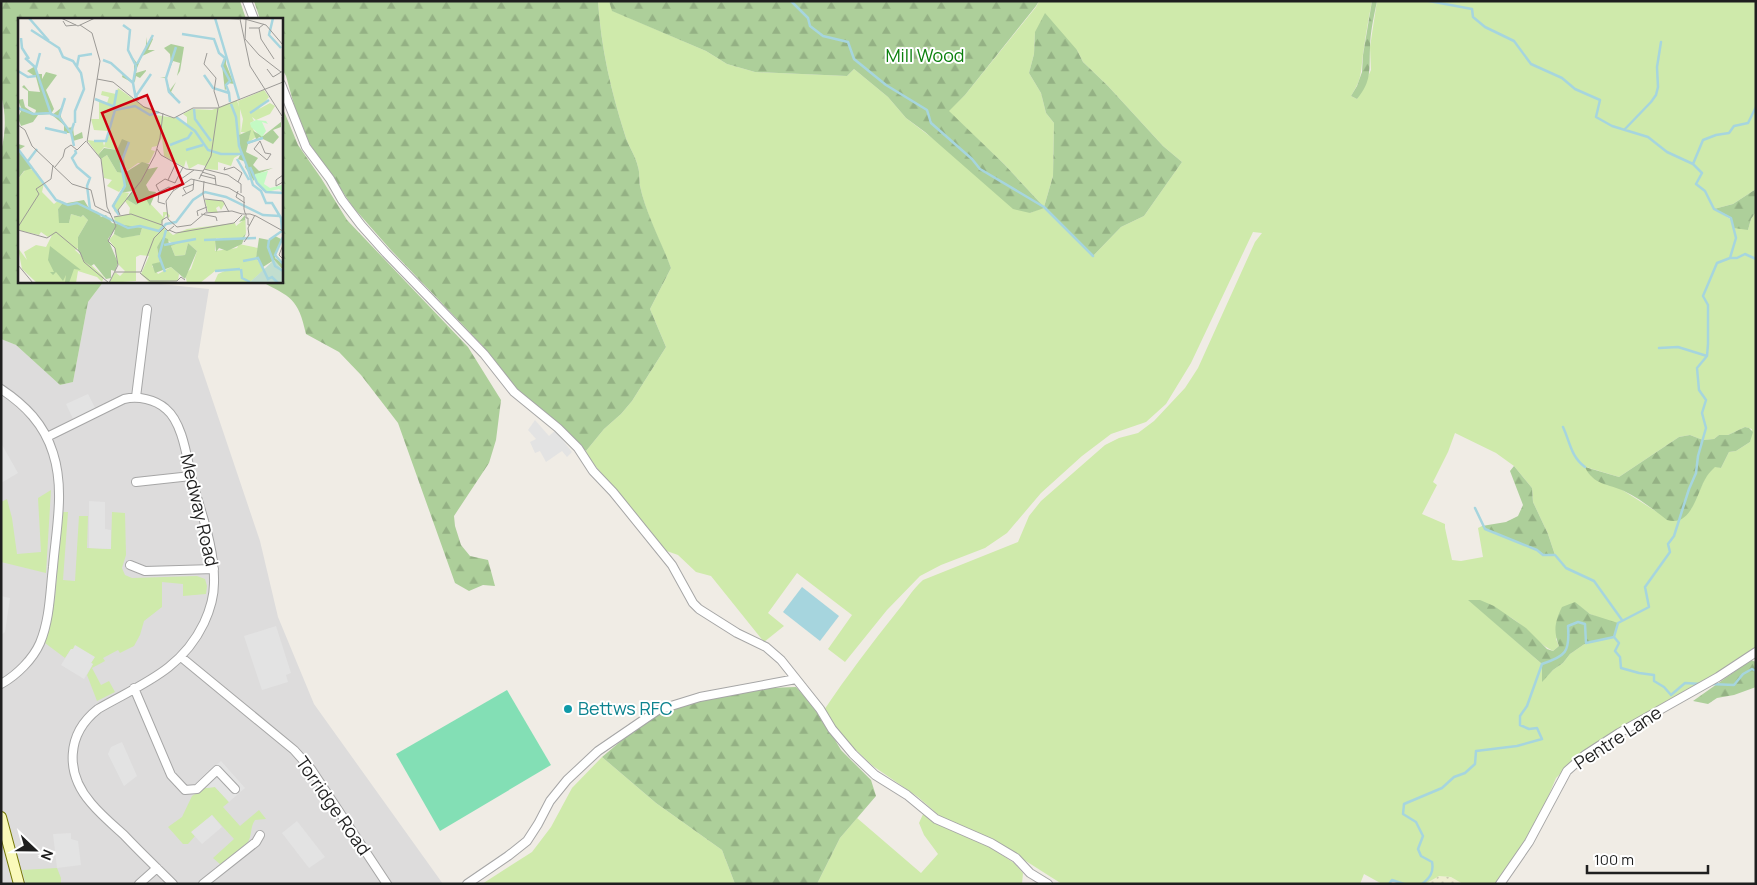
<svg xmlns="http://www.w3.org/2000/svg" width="1757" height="885" font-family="Manrope,sans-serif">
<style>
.residential{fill:#dddcdc}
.farmland{fill:url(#farmland-dots)}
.grass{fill:#cfeaab;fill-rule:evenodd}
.forest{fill:url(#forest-firs)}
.pitch{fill:#83dfb5}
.parking{fill:#e3e3e3}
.water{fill:#a6d5de}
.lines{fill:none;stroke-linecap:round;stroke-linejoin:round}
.stream{stroke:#a6d5de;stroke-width:2.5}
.street-casing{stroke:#a6a6a6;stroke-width:10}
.secondary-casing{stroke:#747804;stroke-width:12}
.street{stroke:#fff;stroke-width:8}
.secondary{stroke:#faf9ba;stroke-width:10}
.culture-dot{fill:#0f9aa8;stroke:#fff;stroke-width:2}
.labels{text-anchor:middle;stroke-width:4;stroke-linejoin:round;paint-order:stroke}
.park-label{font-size:18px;fill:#0b800d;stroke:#fff}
.street-label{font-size:18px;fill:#1f1f1f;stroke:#fff}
.culture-label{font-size:18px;fill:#0d838f;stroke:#fff;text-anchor:start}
.inset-river{fill:none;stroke:#a6d5de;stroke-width:2.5}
.inset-road{fill:none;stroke:#9c9a96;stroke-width:1}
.view{fill:#ce000e;fill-opacity:0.15;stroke:#ce000e;stroke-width:2.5}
.inset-edge{fill:none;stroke:#1f1f1f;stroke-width:2.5}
</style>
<defs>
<pattern id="farmland-dots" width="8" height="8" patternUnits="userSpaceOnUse" patternTransform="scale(1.25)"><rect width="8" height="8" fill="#efefd1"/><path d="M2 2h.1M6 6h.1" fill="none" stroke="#ccccb3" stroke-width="1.8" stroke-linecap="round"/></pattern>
<pattern id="forest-firs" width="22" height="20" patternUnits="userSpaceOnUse" patternTransform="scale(1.25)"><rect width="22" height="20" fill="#adcf9a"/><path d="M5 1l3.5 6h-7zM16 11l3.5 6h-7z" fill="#94b184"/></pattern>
</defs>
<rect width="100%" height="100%" fill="#f0ece5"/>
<path class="residential" d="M 104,281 L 130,281 L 209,289 L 198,357 L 260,541 L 278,617 L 314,704 L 443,884 L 1,884 L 1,339 L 16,345 L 60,385 L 73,382 L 88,302 Z"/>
<path class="farmland" d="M 1439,876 L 1451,877 L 1463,884 L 1425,884 Z"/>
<path class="grass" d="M 598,1 L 609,1 L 613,11 L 706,51 L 727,64 L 755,72 L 847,76 L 854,69 L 888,97 L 906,118 L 1030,213 L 1044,207 L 1004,164 L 948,111 L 965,95 L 1036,7 L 1039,1 L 1372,1 C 1369,17 1366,32 1364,48 C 1360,70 1364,76 1351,96 L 1357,99 L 1371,70 L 1370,47 L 1377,1 L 1756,1 L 1756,189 L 1733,204 L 1714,209 L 1748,230 L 1751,219 L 1756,212 L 1756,649 L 1704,681 L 1668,700 L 1642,718 L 1621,728 L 1597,742 L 1571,763 L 1556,778 L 1540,816 L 1527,838 L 1495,884 L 1463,884 L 1451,877 L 1439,876 L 1425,884 L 1404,884 L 1392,880 L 1389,884 L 1382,884 L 1364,874 L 1360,884 L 1062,884 L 991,839 L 942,818 L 918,797 L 873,766 L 840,735 L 824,710 C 847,676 871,644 896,613 C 907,600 911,591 923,580 L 1018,542 L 1029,516 L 1041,501 L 1105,445 L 1119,438 L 1138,433 L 1154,421 L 1185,388 L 1198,368 L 1255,242 L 1262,233 L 1253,232 L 1191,363 L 1166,404 L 1146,422 L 1111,434 L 1082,456 L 1041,493 L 1007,533 L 985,548 L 941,565 L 920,576 L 887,610 L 845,662 L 828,649 L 852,615 L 797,573 L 768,613 L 784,626 L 764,642 L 711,576 L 696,572 L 678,555 L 664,550 L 589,458 L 586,451 L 604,429 L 621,414 L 632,401 L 666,347 L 650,309 L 671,268 C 660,241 646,214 640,186 C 639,180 640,173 638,167 C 636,156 628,146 625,135 C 611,91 601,48 598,1 ZM 1035,32 L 1077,50 L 1083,62 L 1108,86 L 1163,146 L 1182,162 L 1144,216 L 1121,227 L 1093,256 L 1044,207 L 1053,176 L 1054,123 L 1046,113 L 1041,93 L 1029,73 L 1034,54 ZM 1745,427 L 1752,429 L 1750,442 L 1736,451 L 1729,452 L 1721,468 L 1715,466 L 1706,476 L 1691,509 L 1657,512 L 1586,467 L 1619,477 L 1679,437 L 1690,435 L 1703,440 L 1714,439 L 1719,435 L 1728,435 ZM 1455,433 L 1496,453 L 1514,466 L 1532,488 L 1533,502 L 1548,534 L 1555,555 L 1543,555 L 1537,550 L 1485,529 L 1482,526 L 1478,528 L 1483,557 L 1461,561 L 1452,560 L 1445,528 L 1445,524 L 1422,514 L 1437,485 L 1433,482 L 1448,452 ZM 1469,600 C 1482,606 1497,610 1510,617 C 1526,626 1537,644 1553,651 L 1559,646 L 1556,639 L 1575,603 L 1590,614 L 1600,618 L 1614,637 L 1586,643 L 1570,654 L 1563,663 L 1553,670 L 1542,681 L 1542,664 Z
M 51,490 L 46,573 L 1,562 L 1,502 L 7,499 L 12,518 L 17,554 L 41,552 L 38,498 Z
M 62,512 L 68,512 L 63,580 L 75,581 L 79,516 L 88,516 L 87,548 L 111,549 L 112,512 L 125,513 L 126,555 L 122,568 L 125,575 L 132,578 L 197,576 L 205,579 L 207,586 L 206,594 L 183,596 L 183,584 L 162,582 L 162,607 L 144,621 L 140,635 L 134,646 L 120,653 L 118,650 L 103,658 L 105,661 L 92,668 L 101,685 L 109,681 L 115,692 L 97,701 L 87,675 L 93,664 L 91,663 L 94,657 L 71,649 L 65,658 L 45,643 L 55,598 Z
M 602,757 L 656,803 L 722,850 L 735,884 L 482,884 L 532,852 L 551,827 L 572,788 Z
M 215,787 L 229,802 L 223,807 L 240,826 L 259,810 L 266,819 L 255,820 C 250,827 252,836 248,842 L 221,865 L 213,858 L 234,839 L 212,815 L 192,832 L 195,836 L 188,844 L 183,844 L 168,827 L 182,817 L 192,796 L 205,788 Z
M 924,812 L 939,825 L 987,845 L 1014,863 L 1023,873 L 1022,884 L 817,884 L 840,838 L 857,818 L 921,873 L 938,854 L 924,835 L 919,823 Z
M 57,868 L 61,878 L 61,884 L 26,884 L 22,870 Z"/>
<path class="forest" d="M 1,1 L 240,1 L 246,19 L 19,19 L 19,281 L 104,281 L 88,302 L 73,382 L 60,385 L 16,345 L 1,339 L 1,151 C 6,132 6,113 1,95 Z
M 254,1 L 598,1 C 601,48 611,91 625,135 C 628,146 636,156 638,167 C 640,173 639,180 640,186 C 646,214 661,241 671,268 L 650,309 L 666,347 L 632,401 L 621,414 L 604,429 L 586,451 L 558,423 L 517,391 L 481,344 L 390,249 L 353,207 L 309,143 L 296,112 L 286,76 L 281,67 L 281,19 L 260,19 Z
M 609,1 L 1039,1 L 1036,6 L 965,95 L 949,111 L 1004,164 L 1044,207 L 1053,176 L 1054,123 L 1046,113 L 1041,93 L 1029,73 L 1034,54 L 1035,32 L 1045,13 L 1077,50 L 1083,62 L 1108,86 L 1163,146 L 1182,162 L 1144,216 L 1121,227 L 1093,256 L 1044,208 L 1030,213 L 1013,209 L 925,132 L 906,118 L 888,97 L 854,69 L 847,76 L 755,72 L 727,64 L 706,51 L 612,11 Z
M 1372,1 L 1377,1 C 1374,16 1370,33 1370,48 C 1369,70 1372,81 1357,99 L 1351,96 L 1357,86 L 1362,72 L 1363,55 Z
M 281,104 L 298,145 L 321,178 L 347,220 L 468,347 L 501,400 L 496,440 L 489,463 L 454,516 L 455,526 L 461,545 L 470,556 L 488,560 L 495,586 L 483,585 L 469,591 L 455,583 L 398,423 L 361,375 L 339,352 L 306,334 C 298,298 291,297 260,281 L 281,281 Z
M 1756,189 L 1756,212 L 1751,219 L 1748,230 L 1734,228 L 1730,218 L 1714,209 L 1733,204 Z
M 1745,427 L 1749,428 L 1753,432 L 1750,442 L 1736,451 L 1729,452 L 1721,468 L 1715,467 C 1712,470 1709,473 1707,476 C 1697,491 1692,528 1667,520 C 1654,510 1639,498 1624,491 C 1609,484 1593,485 1585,467 L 1619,477 L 1679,437 L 1690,435 L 1703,440 L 1714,439 L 1719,435 L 1728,435 Z
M 1514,466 L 1532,488 L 1533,502 L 1548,534 L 1555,555 L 1543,555 L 1537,550 L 1485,529 L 1482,526 L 1506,522 L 1518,516 L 1523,505 L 1510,471 Z
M 1468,600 L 1480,600 L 1494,606 L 1526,628 L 1547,649 L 1553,651 L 1559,646 C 1553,631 1555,621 1562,607 L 1575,602 L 1590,614 L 1618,623 L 1614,637 L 1586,643 L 1570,654 L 1563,663 L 1553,670 L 1542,682 L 1542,664 Z
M 1751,660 L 1756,662 L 1756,687 L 1734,695 L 1717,698 L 1708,704 L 1693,701 Z
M 796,687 L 819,713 L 841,750 L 871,780 L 876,796 L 840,838 L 817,884 L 735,884 L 722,850 L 656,803 L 602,757 L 658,710 L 744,689 Z"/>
<path class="pitch" d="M 507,690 L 551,765 L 440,831 L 396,754 Z"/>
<path class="parking" d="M 88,394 L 97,412 L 75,423 L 66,404 Z
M 535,420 L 549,436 L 557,429 L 558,434 L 572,452 L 567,457 L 562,451 L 546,462 L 540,451 L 535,453 L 530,442 L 536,439 L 528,430 Z
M 1,443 L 18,473 L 1,483 Z
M 89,501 L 105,502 L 105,529 L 111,530 L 111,549 L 89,548 Z
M 1,596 L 10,598 L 5,632 L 1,635 Z
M 276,626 L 291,673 L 286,675 L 288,682 L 262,690 L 244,636 Z
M 75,645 L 95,657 L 91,663 L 93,664 L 84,679 L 61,665 L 71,649 L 73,649 Z
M 122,742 L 137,776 L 124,786 L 108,754 L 111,747 Z
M 221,761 L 245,788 L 229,802 L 215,787 L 205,788 L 206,775 Z
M 212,815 L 222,827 L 202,844 L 191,832 Z
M 297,821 L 325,857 L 309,868 L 282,833 Z
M 71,833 L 71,839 L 78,841 L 81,865 L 57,868 L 53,834 Z"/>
<path class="water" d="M 802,587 L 839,616 L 820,641 L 783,612 Z"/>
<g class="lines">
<path class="stream" d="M 791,1 L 808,18 L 810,26 L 823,36 L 848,42 L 854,59 L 886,85 L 927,110 L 931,123 L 972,159 L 980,169 L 1044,207 L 1093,256
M 1625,129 L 1651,102 L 1656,95 L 1658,87 L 1657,67 L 1661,42
M 1693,164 L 1703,140 L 1716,135 L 1729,133 L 1734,126 L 1748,123 L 1756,107
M 1730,258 L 1737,258 L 1745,254 L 1756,259
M 1659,348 L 1678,347 L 1707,356
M 1563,427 C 1570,442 1571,457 1585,467
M 1475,508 L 1485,529 L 1537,550 L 1543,555 L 1555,555 L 1566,568 L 1594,581 L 1622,620
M 1614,637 L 1619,643 L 1615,651 L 1620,657 L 1621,668 L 1639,673 L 1654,675 L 1654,681 L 1664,687 L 1671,695 L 1685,683 L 1701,684
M 1711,684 L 1734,685 L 1743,674 L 1752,669 L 1756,671
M 1389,884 L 1392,880 L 1404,884
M 1422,884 C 1430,878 1434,872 1432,862 L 1421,856 L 1418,849 L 1423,836 L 1416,822 L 1403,814 L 1404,804 L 1442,788 L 1454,777 L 1465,773 L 1475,764 L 1476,751 L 1517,746 L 1542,739 L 1537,728 L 1529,729 L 1520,725 L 1520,716 L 1527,706 L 1542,664 C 1566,656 1570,652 1568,626 L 1578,622 L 1585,624 L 1586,643 L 1614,637 L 1618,623 L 1649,607 L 1645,587 L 1670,552 L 1668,544 L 1674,536 L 1689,489 L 1696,473 L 1698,456 L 1706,428 L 1702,413 L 1706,400 L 1699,390 L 1697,368 L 1707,356 L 1708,344 L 1708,305 L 1703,296 L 1717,263 L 1730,258 L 1736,238 L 1731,218 L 1714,209 L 1705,191 L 1696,184 L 1702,173 L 1693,164 L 1667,152 L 1648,137 L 1612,126 L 1596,117 L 1600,100 L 1575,89 L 1562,78 L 1531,64 L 1514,41 L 1485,27 L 1473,17 L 1472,9 L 1429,1"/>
<g class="street-casing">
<path id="street" d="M 247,1 L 254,19
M 281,84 L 306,147 L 330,179 L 342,200 L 361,225 L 386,253 L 484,354 L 514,392 L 558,428 L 578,448 L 593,471 L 613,492 L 672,565 L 693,603 L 699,609 L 737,633 L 766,647 L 781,660 L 820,709 L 832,729 L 853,754 L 875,775 L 907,795 L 936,819 L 991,843 L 1016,858 L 1030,873 L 1048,884
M 1,389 C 25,405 44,424 53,453 C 65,490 56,530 53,567 C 50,592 50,619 40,643 C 33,659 17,675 1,684
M 136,397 L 147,309
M 47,437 L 124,399 C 138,396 155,399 166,409 C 183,423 187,459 192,480 C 201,513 215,548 214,583 C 214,597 210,610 204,623 C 181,671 141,684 98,709 C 66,734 65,773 91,803 C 101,815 113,825 124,835 C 140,852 157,868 173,884
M 136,482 L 191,476
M 130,565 L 145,571 L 214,569
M 181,657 L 294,750 L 311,769 L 387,884
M 134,688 L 171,775 L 185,790 L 197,789 L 217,770 L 235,789
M 139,884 L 157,868
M 203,884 L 256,842 L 260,835
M 467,884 L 508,856 L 527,841 L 538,824 L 550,801 L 567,780 L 598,751 L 658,710 L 700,697 L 796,679
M 1500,884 L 1529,842 L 1567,771 L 1585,755 L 1619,733 L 1718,677 L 1756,652"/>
</g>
<g class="secondary-casing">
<path id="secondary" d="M 1,817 L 19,884"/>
</g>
<use href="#street" class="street"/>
<use href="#secondary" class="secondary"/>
</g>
<circle class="culture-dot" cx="568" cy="709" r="5"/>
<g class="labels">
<g class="park-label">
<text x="925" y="62">Mill Wood</text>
</g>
<g class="street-label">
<text transform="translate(199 510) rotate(77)" y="6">Medway Road</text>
<text transform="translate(1618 738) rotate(-33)" y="6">Pentre Lane</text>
<text transform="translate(333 806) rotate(55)" y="6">Torridge Road</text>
</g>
<g class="culture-label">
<text x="578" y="715">Bettws RFC</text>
</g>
</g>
<g transform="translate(18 18)">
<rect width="265" height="265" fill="#f0ece5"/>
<path d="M 100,70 L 125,88 L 135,91 L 137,97 L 158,100 L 169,108 L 169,99 L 165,96 L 174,91 L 194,92 L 219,82 L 221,89 L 220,83 L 246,72 L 251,79 L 241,91 L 252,85 L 257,88 L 252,96 L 238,102 L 234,99 L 236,103 L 232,105 L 239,118 L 230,125 L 232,115 L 223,114 L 225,101 L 222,91 L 223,136 L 216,140 L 213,148 L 200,144 L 200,152 L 187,151 L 188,148 L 180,146 L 171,151 L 168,142 L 166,149 L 146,138 L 144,120 L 139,128 L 134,129 L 133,132 L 137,133 L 131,145 L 120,145 L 106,155 L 106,168 L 101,174 L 89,168 L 94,162 L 86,160 L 83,141 L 89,137 L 99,154 L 108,153 L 106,140 L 110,128 L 106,134 L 86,129 L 80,137 L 69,122 L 85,124 L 86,128 L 91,113 L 76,112 L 73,101 L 81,101 L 81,83 L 89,85 L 91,79 L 83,77 L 84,73 L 98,76 ZM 9,150 L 18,153 L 26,165 L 24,174 L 36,186 L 41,182 L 46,184 L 40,191 L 42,205 L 51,205 L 53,196 L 63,199 L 65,197 L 70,202 L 60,219 L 62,229 L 57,232 L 86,259 L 84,264 L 79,259 L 60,253 L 58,265 L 19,265 L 4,251 L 0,230 L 9,242 L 6,234 L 18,227 L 28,229 L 34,217 L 30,219 L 23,214 L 21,217 L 0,212 L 0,161 ZM 105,174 L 111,175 L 108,181 L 118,187 L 128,181 L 145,199 L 145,194 L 149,194 L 152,198 L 150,200 L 148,196 L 143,207 L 155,217 L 169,211 L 217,205 L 218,208 L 227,201 L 228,215 L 223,221 L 198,220 L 197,233 L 219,230 L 221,226 L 240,230 L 238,240 L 246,252 L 231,265 L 196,265 L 200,256 L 209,252 L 197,253 L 182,265 L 169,265 L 167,256 L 173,251 L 179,233 L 170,225 L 167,237 L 157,238 L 153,228 L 156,226 L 145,220 L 139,229 L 142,244 L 134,248 L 140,256 L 153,249 L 161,256 L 160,263 L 132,265 L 123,256 L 131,238 L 122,237 L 118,239 L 118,263 L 91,265 L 97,254 L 102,258 L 107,253 L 100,246 L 97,230 L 91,222 L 96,216 L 104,219 L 122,217 L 124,210 L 110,210 L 97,204 L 96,199 L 111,196 L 112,190 L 107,183 L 100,192 L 101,197 L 96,193 L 96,186 ZM 187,182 L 202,182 L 207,185 L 203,192 L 201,188 L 198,190 L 200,195 L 190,194 Z" fill="#cfeaab"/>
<path d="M 129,19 L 129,29 L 133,19 L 135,21 L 130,32 L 137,32 L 124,38 L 119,50 L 118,55 L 128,52 L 128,53 L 122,60 L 118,58 L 117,63 L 115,66 L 121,83 L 118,82 L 115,65 L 104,59 L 105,56 L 116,64 L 116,43 L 113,40 L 111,35 L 119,45 L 127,33 ZM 153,26 L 166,29 L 162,53 L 159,58 L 162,45 L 155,43 L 148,60 L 152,72 L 158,64 L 153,74 L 157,78 L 150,74 L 148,60 L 142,59 L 148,59 L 153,46 L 152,36 L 146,30 ZM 208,36 L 208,46 L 216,66 L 210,65 L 207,73 L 204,47 ZM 19,47 L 18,56 L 24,56 L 24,61 L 28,54 L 39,57 L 28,72 L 36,91 L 33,96 L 20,97 L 15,104 L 3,108 L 0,100 L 3,93 L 0,90 L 4,92 L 0,82 L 5,81 L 7,89 L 17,96 L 18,92 L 10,88 L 10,73 L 4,69 L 6,67 L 11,73 L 22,74 L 18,59 L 9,53 ZM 43,90 L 43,99 L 49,110 L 55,109 L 56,118 L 64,114 L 65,120 L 55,123 L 54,115 L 46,115 L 46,107 L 34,97 ZM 263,104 L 263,109 L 255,112 L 261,119 L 255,126 L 241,119 L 238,123 L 230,126 L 228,134 L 240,140 L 235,147 L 241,153 L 255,150 L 237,157 L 236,163 L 227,149 L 228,144 L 220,141 L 223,135 L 221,117 L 233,112 L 230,125 L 238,121 L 235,113 L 245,118 ZM 104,121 L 111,124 L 106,140 L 108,154 L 124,144 L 131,146 L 130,151 L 140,149 L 128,167 L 131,173 L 138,174 L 132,188 L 128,181 L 118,187 L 108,181 L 114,173 L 102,175 L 96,189 L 94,188 L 106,168 L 106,155 L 99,154 L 89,137 L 83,141 L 80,137 L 86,130 L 99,132 ZM 0,126 L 7,128 L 1,132 L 15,150 L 6,153 L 0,161 ZM 66,182 L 72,192 L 80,194 L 83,199 L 88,197 L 94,205 L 124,210 L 122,217 L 104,220 L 96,216 L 97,211 L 90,221 L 100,245 L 97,253 L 93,252 L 93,260 L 88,261 L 76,246 L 73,248 L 67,244 L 60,232 L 60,219 L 70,202 L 65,197 L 63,199 L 53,196 L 51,205 L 41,205 L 40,191 L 44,186 ZM 227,197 L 228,215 L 224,226 L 209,233 L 201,230 L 198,234 L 197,221 L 223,221 L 228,215 L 227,202 L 221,204 ZM 257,218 L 263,221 L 257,240 L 265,246 L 265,252 L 256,242 L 245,249 L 238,240 L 241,220 L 251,222 ZM 145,219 L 150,221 L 151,226 L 160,225 L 153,228 L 157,238 L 167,237 L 170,225 L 179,233 L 167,261 L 153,249 L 137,255 L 134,246 L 142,244 L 139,229 ZM 32,228 L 63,252 L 56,251 L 51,265 L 47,264 L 48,257 L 45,263 L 38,254 L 35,257 L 32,254 L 36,254 L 30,242 Z" fill="#adcf9a"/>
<path d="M 256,242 L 265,252 L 265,265 L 231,265 Z" fill="#c2decf"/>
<path d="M 238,102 L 248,103 L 250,106 L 244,104 L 248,113 L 244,119 L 233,109 L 232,105 ZM 250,153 L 246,166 L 252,170 L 264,167 L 265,174 L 261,171 L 249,174 L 238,163 L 237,156 Z" fill="#c3fac3"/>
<path class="inset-river" d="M 11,0 L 31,23M 197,0 L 221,81M 255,0 L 251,17 L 263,30M 105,7 L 112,12 L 110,32 L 118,48 L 115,65 L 118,82M 13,12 L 41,30 L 45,39 L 55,43 L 63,55 L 66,71 L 57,93 L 57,105M 164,16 L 196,21 L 201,35 L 207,40 L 204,48 L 212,63 L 208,67 L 211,75M 3,20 L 4,30 L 11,41M 158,29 L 148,60 L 151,74 L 162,85M 7,40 L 17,49 L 33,96 L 41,99 L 53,115M 85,42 L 93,45 L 115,65M 119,46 L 135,17M 59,48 L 61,38 L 74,36M 18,50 L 22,35M 0,53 L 10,59 L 18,58M 186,57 L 195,70 L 211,75 L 212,84M 118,78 L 133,56M 77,81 L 97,89M 213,86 L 218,99 L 221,128 L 230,151M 96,88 L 99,72M 0,90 L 15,96 L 32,95M 176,91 L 177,101 L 193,123M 232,95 L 251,82M 41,99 L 47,80M 158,99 L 177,113 L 190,132 L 203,136 L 223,136M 27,110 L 49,115M 76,123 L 88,123 L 97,92 L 117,88 L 132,97 L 141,94M 229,125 L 245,120M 152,127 L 170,120 L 174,114M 56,128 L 53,114 L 56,105M 0,131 L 38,182 L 50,187 L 59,185 L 110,210 L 122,208 L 141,213 L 148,206 L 158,204 L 175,182 L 187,174 L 208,179 L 245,197 L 262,198M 57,132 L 58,135 L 54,140 L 59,149 L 72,160 L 69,168 L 72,191M 168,132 L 185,127M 219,141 L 231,162M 10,143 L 19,131M 232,149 L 239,165 L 248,174 L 265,175M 230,151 L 235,167 L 243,173 L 248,185 L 254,185 L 263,200 L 264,213 L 251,222M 101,197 L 95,188 L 107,168 L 103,145 L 111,124M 265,219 L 257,237 L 265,246M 186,222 L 238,220M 251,222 L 250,229 L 257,248 L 265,253M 146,227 L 178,221M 225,243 L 240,240 L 250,261 L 254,259 L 260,265M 223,251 L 224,260 L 232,264M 197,253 L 222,251M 147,254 L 141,238 L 148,212"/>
<path class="inset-road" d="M 43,0 L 60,8 L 77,0M 202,0 L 221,1M 223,0 L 248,7 L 265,27M 222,1 L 232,48 L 264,98M 228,2 L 227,21 L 241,37 L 263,54M 45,3 L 48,8 L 58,7M 62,7 L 74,15 L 82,43 L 69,124 L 83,141 L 89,189 L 98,208 L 90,223 L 97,230 L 100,247 L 91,265M 231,10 L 241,10 L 246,6M 241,10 L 243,21 L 256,41M 189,35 L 186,46 L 198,60 L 196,73 L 201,89M 249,51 L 255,59 L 265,53M 79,61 L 95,64 L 126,89 L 156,100 L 175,90 L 200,90 L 265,64M 264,99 L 265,116M 0,107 L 7,112 L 14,128 L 54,166 L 73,172 L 77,188 L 93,196M 242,123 L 247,135 L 253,136 L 249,142 L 236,131 ZM 139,131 L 143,137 L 168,151 L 185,153M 37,149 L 45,139 L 47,131 L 53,127 L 59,132 L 68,123M 207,149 L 206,152 L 216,149 L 224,155 L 220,164M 186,151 L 210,157 L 223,166 L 223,175M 184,154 L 197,158 L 198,167M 182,157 L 198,161M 265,157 L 258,162 L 258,168 L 265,164M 163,161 L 176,152M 181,161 L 193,138 L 200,90M 150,162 L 158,145M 186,163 L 185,176 L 189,194M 141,173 L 138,167 L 147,161 L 157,165 L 165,149M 220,173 L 218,179 L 227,185M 168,175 L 165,170 L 176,166M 164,178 L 175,172 L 176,161M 187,181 L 205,183 L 211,194M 147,186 L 140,184 L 141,174 L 151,169 L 156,172M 183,196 L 198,199 L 199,203M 102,197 L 100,192 L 123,163 L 137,137 L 142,120 L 145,95M 180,198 L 179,193 L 189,189M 96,199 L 113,196 L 144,207M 149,199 L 144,202 L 144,207 L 150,213 L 156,208M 232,207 L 230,207 L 230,200 L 228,200 L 228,196 L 227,195 L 226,191 L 226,179 L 211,170 L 173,161 L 155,173 L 148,183 L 150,201 L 159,209 L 173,207 L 187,195 L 214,193 L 224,196 L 232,196 L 238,198 L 265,213M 0,209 L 21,176 L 18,171 L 33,161 L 35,147M 0,212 L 29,220 L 38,214 L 62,234 L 66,244 L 91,265M 151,212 L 158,215 L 216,205 L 224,197M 226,224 L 231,217 L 230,210 L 237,197M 265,227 L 261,237 L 265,241M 0,247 L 15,265M 97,254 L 123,254 L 136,220 L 146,210M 122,255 L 132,263 L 159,263 L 163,259 L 167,262"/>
<path class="view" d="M 129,77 L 165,166 L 120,184 L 84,95 Z"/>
<rect width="265" height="265" class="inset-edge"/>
</g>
<rect width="1757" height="885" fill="none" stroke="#1f1f1f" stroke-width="5"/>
<g transform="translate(35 850) rotate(112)" stroke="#ffffff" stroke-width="4" paint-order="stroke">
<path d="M0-4L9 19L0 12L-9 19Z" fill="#1f1f1f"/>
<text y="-8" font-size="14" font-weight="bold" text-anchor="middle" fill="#1f1f1f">N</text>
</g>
<path d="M1587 865v8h121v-8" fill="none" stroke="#1f1f1f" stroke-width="2.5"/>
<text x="1594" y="865" font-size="15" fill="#1f1f1f" stroke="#ffffff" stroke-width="4" paint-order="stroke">100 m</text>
</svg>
